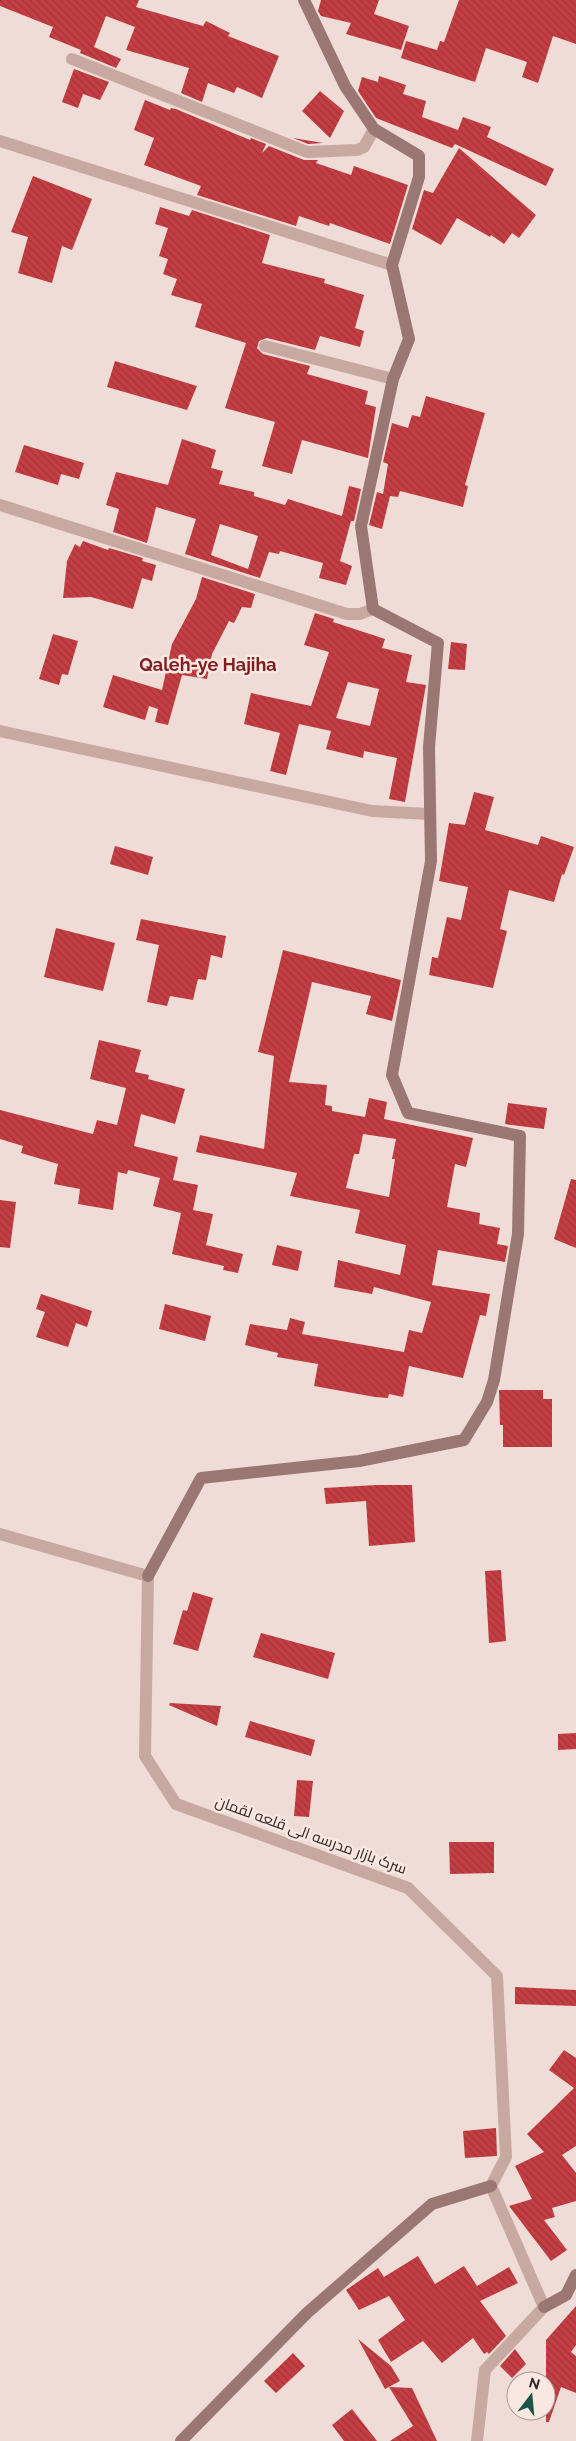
<svg xmlns="http://www.w3.org/2000/svg" width="576" height="2441" font-family="Raleway,Cairo,sans-serif">
<style>
.building{fill:url(#building-back-hatch);fill-rule:evenodd}
.lines{fill:none;stroke-linecap:round;stroke-linejoin:round}
.street{stroke:#c7a9a2;stroke-width:12}
.secondary{stroke:#9b7774;stroke-width:12}
.labels{text-anchor:middle;stroke-width:5;stroke-linejoin:round;paint-order:stroke}
.street-label{font-size:15px;fill:#322524;stroke:#f8e8e1}
.quarter-label{font-size:18px;font-weight:bold;fill:#801e22;stroke:#f8e8e1}
</style>
<defs>
<pattern id="building-back-hatch" width="6" height="6" patternUnits="userSpaceOnUse" patternTransform="scale(1.25)"><rect width="6" height="6" fill="#c53e43"/><path d="M-1 5l2 2M0 0l6 6M5-1l2 2" fill="none" stroke="#a13438"/></pattern>
</defs>
<rect width="100%" height="100%" fill="#f0dcd6"/>
<path class="building" d="M 0,0 L 139,0 L 136,7 L 203,26 L 206,21 L 230,33 L 228,36 L 279,56 L 262,98 L 237,87 L 234,93 L 208,83 L 202,102 L 181,93 L 189,68 L 126,50 L 135,27 L 106,16 L 94,47 L 121,59 L 116,68 L 80,53 L 81,50 L 49,37 L 53,27 L 0,6 Z
M 321,0 L 379,0 L 374,14 L 409,26 L 401,50 L 346,34 L 351,23 L 321,16 L 318,11 Z
M 459,0 L 576,0 L 576,44 L 553,36 L 538,83 L 522,77 L 527,62 L 486,48 L 475,82 L 401,58 L 406,41 L 437,50 L 440,41 L 444,42 Z
M 74,69 L 109,82 L 100,100 L 83,94 L 78,108 L 62,102 Z
M 379,76 L 406,85 L 403,94 L 426,101 L 422,117 L 458,130 L 463,117 L 491,127 L 487,137 L 554,169 L 546,186 L 455,144 L 452,148 L 376,118 L 358,91 L 362,77 L 378,82 Z
M 320,91 L 344,111 L 330,138 L 302,111 Z
M 145,100 L 170,110 L 171,108 L 176,109 L 250,140 L 251,138 L 266,144 L 262,153 L 269,146 L 304,160 L 318,160 L 316,163 L 351,175 L 354,166 L 408,185 L 390,244 L 330,223 L 329,226 L 299,216 L 296,226 L 197,195 L 201,186 L 144,165 L 154,138 L 134,130 Z
M 293,138 L 323,143 L 308,144 Z
M 459,148 L 536,215 L 519,238 L 512,233 L 504,244 L 491,235 L 490,237 L 457,218 L 441,245 L 412,229 L 424,190 L 433,193 Z
M 33,176 L 92,199 L 72,250 L 62,246 L 52,283 L 18,273 L 28,237 L 11,232 Z
M 160,207 L 189,216 L 192,210 L 270,235 L 262,263 L 325,279 L 324,283 L 364,295 L 355,328 L 364,331 L 360,347 L 320,336 L 315,350 L 267,338 L 259,341 L 257,348 L 263,354 L 310,366 L 307,374 L 368,391 L 365,404 L 376,407 L 368,458 L 302,440 L 292,474 L 262,466 L 275,422 L 225,408 L 246,343 L 195,327 L 202,304 L 171,295 L 177,279 L 163,274 L 168,259 L 159,256 L 168,228 L 155,224 Z
M 115,361 L 197,386 L 187,410 L 107,387 Z
M 426,396 L 485,413 L 465,485 L 468,486 L 463,507 L 400,491 L 398,497 L 390,496 L 382,529 L 369,525 L 377,492 L 383,494 L 388,464 L 383,462 L 392,423 L 408,428 L 412,415 L 420,417 Z
M 182,439 L 216,450 L 211,468 L 223,471 L 219,484 L 254,492 L 254,496 L 285,505 L 288,499 L 342,516 L 349,486 L 361,489 L 354,521 L 351,521 L 340,561 L 352,566 L 346,585 L 319,578 L 323,563 L 280,551 L 279,554 L 269,552 L 260,578 L 185,554 L 196,519 L 156,507 L 147,543 L 113,532 L 119,509 L 106,505 L 116,472 L 168,485 ZM 220,524 L 258,536 L 248,569 L 211,555 Z
M 24,445 L 84,463 L 79,479 L 61,474 L 58,485 L 15,472 Z
M 83,541 L 108,550 L 109,548 L 143,558 L 142,561 L 156,565 L 152,581 L 142,578 L 133,609 L 91,597 L 63,598 L 67,561 L 75,544 L 80,547 Z
M 202,577 L 255,594 L 251,608 L 242,607 L 234,623 L 229,621 L 212,654 L 207,679 L 182,675 L 168,725 L 155,722 L 158,709 L 149,706 L 145,720 L 103,707 L 113,675 L 162,690 L 172,644 L 196,599 Z
M 315,613 L 334,619 L 333,622 L 385,639 L 382,648 L 412,655 L 406,682 L 426,685 L 405,802 L 389,799 L 397,758 L 364,751 L 363,758 L 326,749 L 331,731 L 299,724 L 286,775 L 270,771 L 280,733 L 244,724 L 251,693 L 311,706 L 329,652 L 304,645 ZM 348,682 L 379,689 L 370,726 L 336,718 Z
M 53,634 L 78,641 L 68,675 L 62,674 L 59,685 L 39,679 Z
M 451,642 L 467,644 L 465,670 L 448,669 Z
M 474,792 L 494,797 L 485,830 L 538,845 L 541,836 L 574,847 L 564,875 L 562,874 L 554,902 L 509,890 L 500,929 L 507,931 L 493,988 L 429,975 L 432,957 L 438,958 L 447,917 L 461,920 L 468,887 L 439,881 L 449,823 L 465,825 Z
M 115,846 L 153,857 L 148,875 L 110,864 Z
M 141,919 L 226,936 L 222,958 L 211,955 L 206,980 L 198,979 L 193,1000 L 170,996 L 167,1006 L 147,1002 L 159,945 L 136,940 Z
M 56,928 L 115,943 L 103,991 L 44,977 Z
M 283,950 L 401,980 L 392,1021 L 366,1014 L 371,996 L 312,982 L 289,1082 L 327,1085 L 325,1105 L 332,1106 L 332,1111 L 365,1117 L 369,1098 L 387,1102 L 384,1119 L 473,1138 L 466,1167 L 455,1164 L 447,1207 L 480,1213 L 479,1224 L 500,1228 L 497,1244 L 508,1246 L 505,1262 L 438,1250 L 432,1285 L 490,1294 L 486,1316 L 480,1315 L 463,1378 L 409,1366 L 403,1397 L 389,1394 L 388,1398 L 375,1397 L 314,1386 L 318,1364 L 277,1357 L 278,1353 L 245,1345 L 250,1324 L 287,1330 L 290,1318 L 305,1322 L 302,1334 L 404,1352 L 409,1330 L 422,1333 L 431,1302 L 374,1287 L 372,1294 L 334,1287 L 338,1260 L 400,1275 L 406,1245 L 355,1233 L 360,1210 L 290,1196 L 297,1173 L 196,1152 L 200,1135 L 264,1149 L 274,1056 L 258,1052 ZM 363,1134 L 396,1139 L 392,1159 L 395,1159 L 389,1197 L 346,1188 L 354,1154 L 359,1154 Z
M 99,1040 L 141,1050 L 135,1072 L 149,1075 L 148,1079 L 185,1089 L 175,1124 L 141,1114 L 134,1146 L 178,1157 L 173,1180 L 198,1185 L 193,1210 L 213,1214 L 206,1245 L 243,1254 L 238,1273 L 223,1270 L 224,1266 L 172,1254 L 181,1213 L 153,1206 L 160,1178 L 128,1170 L 127,1174 L 118,1172 L 113,1210 L 78,1204 L 80,1189 L 54,1184 L 58,1164 L 21,1153 L 23,1146 L 0,1139 L 0,1110 L 93,1134 L 97,1120 L 117,1125 L 126,1088 L 90,1079 Z
M 508,1103 L 547,1108 L 544,1129 L 505,1124 Z
M 571,1179 L 576,1180 L 576,1248 L 554,1239 Z
M 0,1200 L 16,1202 L 10,1248 L 0,1247 Z
M 277,1245 L 302,1251 L 298,1271 L 272,1265 Z
M 41,1294 L 92,1311 L 87,1327 L 76,1323 L 68,1347 L 36,1337 L 45,1312 L 36,1309 Z
M 165,1304 L 211,1316 L 205,1341 L 159,1329 Z
M 499,1390 L 543,1390 L 543,1399 L 552,1399 L 552,1447 L 503,1447 L 503,1425 L 500,1425 Z
M 376,1485 L 412,1485 L 415,1542 L 369,1546 L 366,1501 L 326,1504 L 324,1488 Z
M 501,1570 L 506,1641 L 489,1643 L 485,1571 Z
M 193,1592 L 213,1598 L 198,1651 L 173,1644 L 183,1610 L 187,1611 Z
M 261,1633 L 335,1653 L 328,1679 L 253,1657 Z
M 170,1703 L 221,1706 L 217,1726 L 169,1705 Z
M 250,1721 L 315,1740 L 311,1756 L 245,1737 Z
M 576,1733 L 576,1749 L 558,1750 L 558,1734 Z
M 297,1780 L 313,1781 L 309,1817 L 294,1816 Z
M 449,1842 L 494,1842 L 494,1873 L 450,1874 Z
M 515,1987 L 576,1990 L 576,2006 L 515,2004 Z
M 564,2050 L 576,2058 L 576,2146 L 562,2155 L 576,2173 L 576,2201 L 552,2208 L 555,2217 L 544,2220 L 567,2250 L 551,2261 L 509,2206 L 532,2199 L 515,2166 L 544,2152 L 527,2134 L 574,2088 L 549,2070 Z
M 496,2128 L 497,2156 L 465,2158 L 463,2131 Z
M 418,2256 L 435,2284 L 464,2266 L 477,2286 L 509,2267 L 518,2283 L 480,2301 L 506,2336 L 489,2354 L 487,2352 L 484,2354 L 473,2338 L 442,2363 L 423,2341 L 391,2362 L 378,2340 L 405,2320 L 389,2296 L 359,2310 L 346,2290 L 378,2268 L 384,2277 Z
M 576,2306 L 576,2345 L 571,2352 L 576,2356 L 576,2393 L 561,2387 L 549,2422 L 546,2422 L 546,2340 Z
M 358,2339 L 391,2366 L 400,2381 L 385,2389 Z
M 515,2349 L 526,2364 L 512,2378 L 500,2366 Z
M 293,2353 L 305,2366 L 276,2393 L 264,2381 Z
M 389,2387 L 412,2388 L 437,2441 L 390,2441 L 413,2426 Z
M 352,2409 L 377,2441 L 344,2441 L 332,2425 Z"/>
<g class="lines">
<path class="street" d="M 72,59 L 307,152 L 357,150 L 364,147 L 374,129
M 0,141 L 392,265
M 265,346 L 393,379
M 0,505 L 347,614 L 360,614 L 373,609
M 0,731 L 372,811 L 429,814
M 0,1534 L 148,1576 L 145,1756 L 176,1804 L 408,1888 L 497,1976 L 506,2157 L 491,2186 L 544,2307 L 485,2370 L 477,2441"/>
<path class="secondary" d="M 148,1576 L 201,1478 L 359,1461 L 464,1440 L 487,1402 L 494,1380 L 518,1234 L 520,1136 L 408,1113 L 392,1075 L 431,861 L 429,747 L 438,643 L 373,609 L 361,526 L 393,379 L 409,339 L 392,265 L 419,177 L 419,156 L 374,129 L 345,86 L 304,0
M 544,2307 L 566,2295 L 576,2275
M 181,2441 L 307,2313 L 432,2204 L 491,2186"/>
</g>
<g class="labels">
<g class="street-label">
<text transform="translate(311 1835) rotate(20)" y="5">سرک بازار مدرسه الی قلعه لقمان</text>
</g>
<g class="quarter-label">
<text x="208" y="671">Qaleh-ye Hajiha</text>
</g>
</g>
<g transform="translate(531 2396) rotate(16)"><circle r="24" fill="#f8e8e1" stroke="#a99a95"/>
<path d="M0-4L9 19L0 12L-9 19Z" fill="#1b5347"/>
<text y="-8" font-size="14" font-weight="bold" text-anchor="middle" fill="#322524">N</text>
</g>
</svg>
